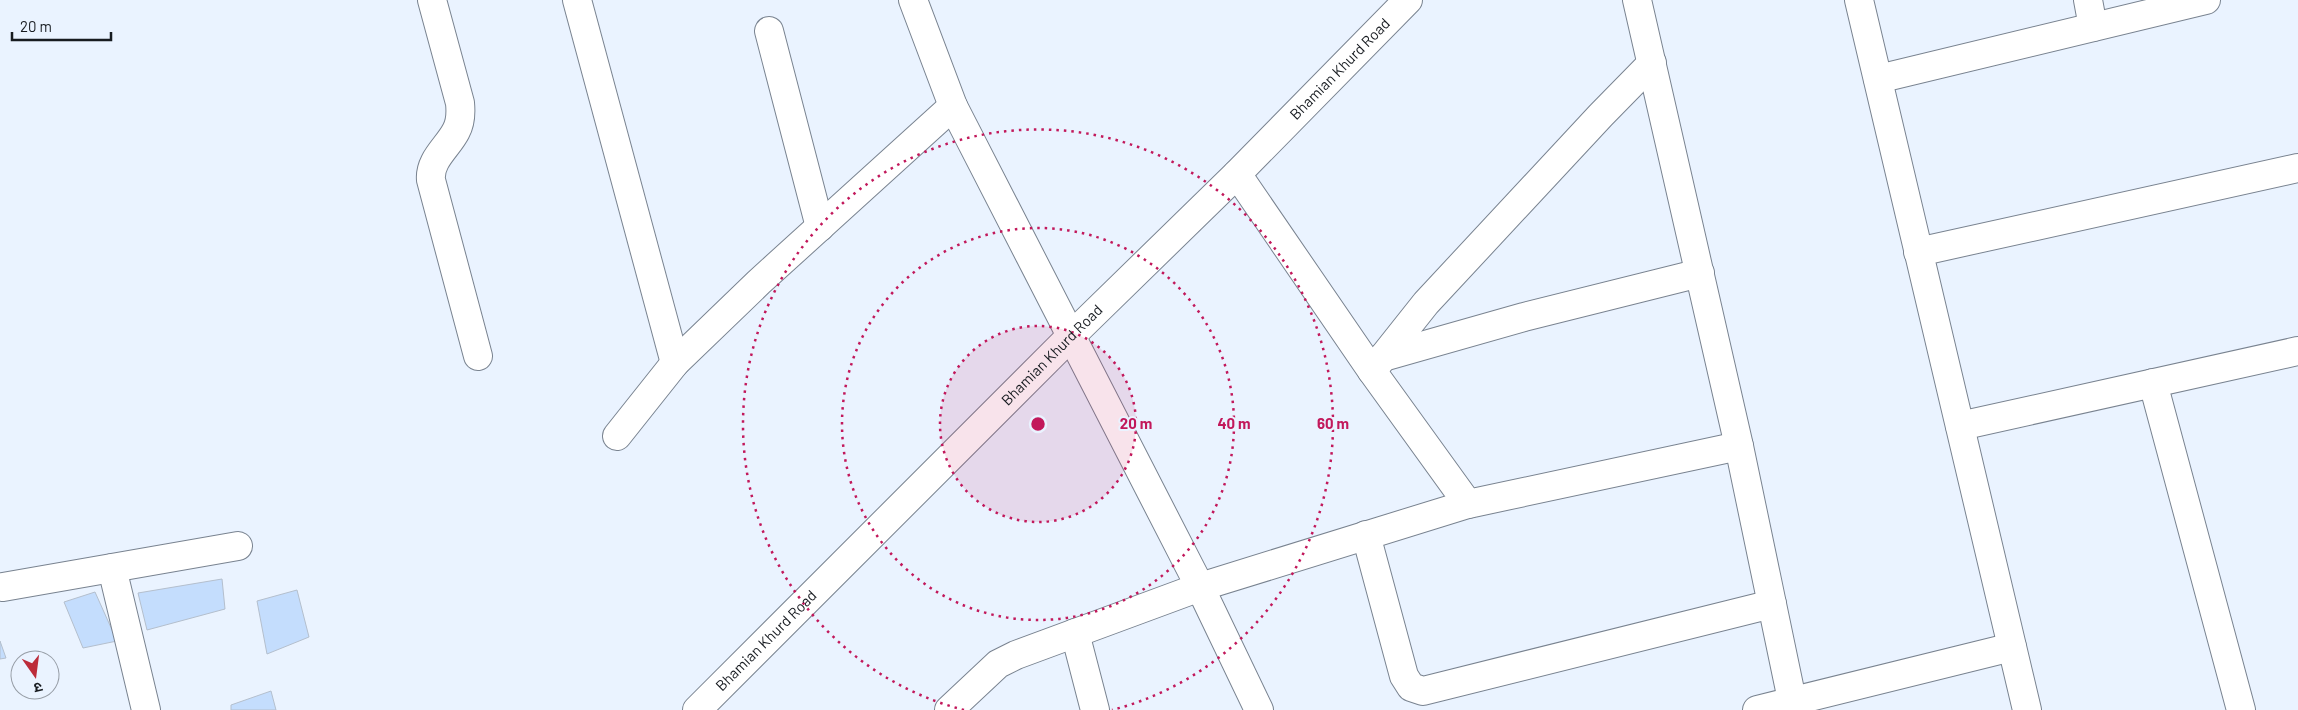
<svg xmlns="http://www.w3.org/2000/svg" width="2298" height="710" font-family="Barlow,'Noto Sans Devanagari',sans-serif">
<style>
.building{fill:#c4ddfd;stroke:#b4bfcd}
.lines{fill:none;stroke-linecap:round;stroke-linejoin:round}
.minor-casing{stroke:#798390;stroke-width:30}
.minor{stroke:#fff;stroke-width:28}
.ring{fill:none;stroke:#c2185b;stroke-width:2.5;stroke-dasharray:2.5 5}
.labels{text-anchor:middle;stroke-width:4;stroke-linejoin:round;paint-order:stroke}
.street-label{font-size:15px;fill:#171b20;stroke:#eaf3ff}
.centre{fill:#c2185b;stroke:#eaf3ff;stroke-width:2.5}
.ring-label{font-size:15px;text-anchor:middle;font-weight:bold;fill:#c2185b;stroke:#eaf3ff;stroke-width:4;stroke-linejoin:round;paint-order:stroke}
</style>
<rect width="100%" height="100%" fill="#eaf3ff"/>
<path class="building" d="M 222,579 L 225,609 L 147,630 L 138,593 Z
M 297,590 L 309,637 L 267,654 L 257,601 Z
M 95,592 L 117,641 L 83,648 L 64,602 Z
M 0,641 L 6,658 L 0,659 Z
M 271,691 L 276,710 L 231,710 L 231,705 Z"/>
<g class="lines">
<g class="minor-casing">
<g id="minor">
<path d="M 432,0 L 460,103 C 461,113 461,122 456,131 C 448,147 429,160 431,180 L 478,356"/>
<path d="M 577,0 L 675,363"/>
<path d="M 913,0 L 953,106 L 1200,587 L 1468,504"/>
<path d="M 1859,0 L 2027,710"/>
<path d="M 2088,0 L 2093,27"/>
<path d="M 769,31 L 820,227"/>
<path d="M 1878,79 L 2206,0"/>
<path d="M 1237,174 L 1372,371 L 1468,504 L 1739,446 L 1637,0"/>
<path d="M 1918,252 L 2298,168"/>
<path d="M 1383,357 L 1524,317 L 1700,273"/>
<path d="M 1372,371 L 1426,303 L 1601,115 L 1652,63"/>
<path d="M 2153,383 L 2241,710"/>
<path d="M 1960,426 L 2298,351"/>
<path d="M 617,436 L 675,363 L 759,282 L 953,106"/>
<path d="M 1739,446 L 1792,700"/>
<path d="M 1366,535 L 1404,676 L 1411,687 L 1423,691 L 1772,604"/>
<path d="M 112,568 L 146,710"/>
<path d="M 3,587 L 238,546"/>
<path d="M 1075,633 L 1095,710"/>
<path id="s1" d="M 697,710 L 1071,336 L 1237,174 L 1408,0"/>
<path d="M 949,710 L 998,664 L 1016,655 L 1200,587 L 1259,710"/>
<path d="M 1757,710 L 2012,647"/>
</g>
</g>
<use href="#minor" class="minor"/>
</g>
<circle cx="1038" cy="424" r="98" fill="#c2185b" fill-opacity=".12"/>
<g class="ring">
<circle cx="1038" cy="424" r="98"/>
<circle cx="1038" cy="424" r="196"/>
<path d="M964 710A295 295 0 1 1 1112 710"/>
</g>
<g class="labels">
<g class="street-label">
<text dy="5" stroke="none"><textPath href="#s1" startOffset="908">Bhamian Khurd Road</textPath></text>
<text dy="5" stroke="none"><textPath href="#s1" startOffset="502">Bhamian Khurd Road</textPath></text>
<text dy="5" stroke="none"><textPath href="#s1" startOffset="98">Bhamian Khurd Road</textPath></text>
</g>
</g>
<circle cx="1038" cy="424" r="8" class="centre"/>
<g class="ring-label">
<text x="1136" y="429">20 m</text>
<text x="1234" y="429">40 m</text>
<text x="1333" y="429">60 m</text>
</g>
<g transform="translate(35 675) rotate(166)"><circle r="24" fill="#eaf3ff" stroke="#969da6"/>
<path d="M0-4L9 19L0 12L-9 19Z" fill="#bc2c3a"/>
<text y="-8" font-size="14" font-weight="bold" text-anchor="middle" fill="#171b20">उ</text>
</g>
<path d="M12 32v8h99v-8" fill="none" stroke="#171b20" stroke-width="2.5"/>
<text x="20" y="32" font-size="15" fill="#171b20" stroke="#eaf3ff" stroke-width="4" paint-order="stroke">20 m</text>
</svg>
